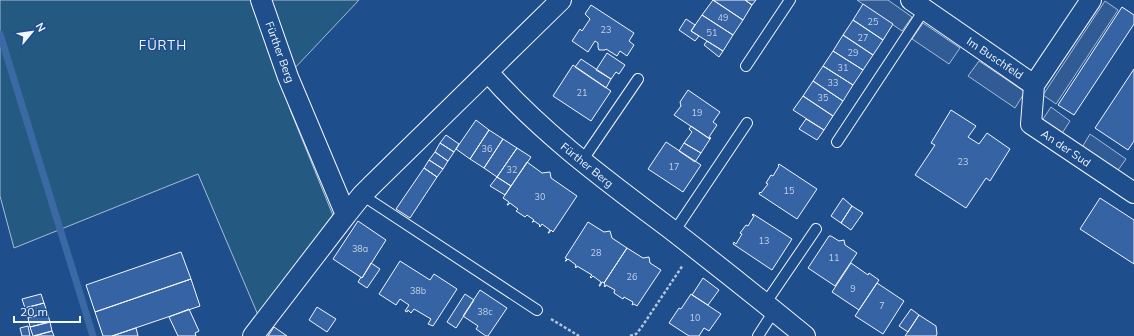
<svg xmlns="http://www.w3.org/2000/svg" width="1134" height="336" font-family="Mulish,sans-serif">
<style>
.green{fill:#245a82;stroke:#a8bbd7}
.parking{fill:#305b95;stroke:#a8bbd7}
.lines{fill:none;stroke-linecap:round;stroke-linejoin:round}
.stream{stroke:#3b69a3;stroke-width:7}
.building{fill:#3563a3;stroke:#f2f6ff}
.lane-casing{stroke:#f2f6ff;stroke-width:12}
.street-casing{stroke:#f2f6ff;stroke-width:22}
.path{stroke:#b3c4dc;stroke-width:2.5;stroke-dasharray:3 2;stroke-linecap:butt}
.lane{stroke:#1f4e8c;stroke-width:10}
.street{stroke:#1f4e8c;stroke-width:20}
.labels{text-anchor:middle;stroke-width:3;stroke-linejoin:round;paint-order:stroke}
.number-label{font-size:9px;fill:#c3d1e8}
.street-label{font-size:11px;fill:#f2f6ff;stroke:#1f4e8c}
.quarter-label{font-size:13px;letter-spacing:1px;fill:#f2f6ff;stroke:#1f4e8c}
</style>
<rect width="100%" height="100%" fill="#1f4e8c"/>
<path class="green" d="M 0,0 L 254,0 L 291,112 L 334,218 L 258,315 L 198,174 L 14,248 L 0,196 Z
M 271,0 L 359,0 L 293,70 Z"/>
<path class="parking" d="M 857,0 L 888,0 L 912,17 L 902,31 Z
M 1105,1 L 1118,10 L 1056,104 L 1043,95 Z
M 923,23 L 960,48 L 949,64 L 912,39 Z
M 979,61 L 1025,92 L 1015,108 L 968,76 Z
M 1051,107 L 1070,121 L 1061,135 L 1041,122 Z
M 1090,134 L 1126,159 L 1116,173 L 1081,149 Z"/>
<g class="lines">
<path class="stream" d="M 0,34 L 93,336"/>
</g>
<path class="building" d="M 713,0 L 743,20 L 733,35 L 702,15 Z
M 713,0 L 745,0 L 752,5 L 743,20 Z
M 745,0 L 756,0 L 752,5 Z
M 863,4 L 893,24 L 883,40 L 853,20 Z
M 591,5 L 634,33 L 629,41 L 634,45 L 627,56 L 620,51 L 617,56 L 606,49 L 605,50 L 599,50 L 598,47 L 598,43 L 595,41 L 588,52 L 572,41 L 580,29 L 582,31 L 590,19 L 585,14 Z
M 1122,7 L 1134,15 L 1134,24 L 1074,115 L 1058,105 Z
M 702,15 L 733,35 L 723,51 L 691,31 Z
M 686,19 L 695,25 L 691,31 L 699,36 L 695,41 L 679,30 Z
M 853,20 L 883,40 L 873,55 L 843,35 Z
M 843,35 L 873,55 L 863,70 L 833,51 Z
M 707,41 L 723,51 L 719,57 L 704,45 Z
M 833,51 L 863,70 L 853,85 L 823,66 Z
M 607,53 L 625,65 L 619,74 L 616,72 L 611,79 L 596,70 Z
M 581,59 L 611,79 L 606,88 L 575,67 Z
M 573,65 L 611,91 L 591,121 L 553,96 Z
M 823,66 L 853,85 L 843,101 L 813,81 Z
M 1134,69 L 1134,141 L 1128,150 L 1095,128 Z
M 813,81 L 843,101 L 833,116 L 803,96 Z
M 688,90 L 720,112 L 713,122 L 717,125 L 709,137 L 711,138 L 710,139 L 674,115 L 681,106 L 680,102 Z
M 803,96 L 833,116 L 824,130 L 793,110 Z
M 951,110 L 976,126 L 968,137 L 979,144 L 987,133 L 1010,149 L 990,181 L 986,178 L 966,208 L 915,175 L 935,145 L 931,143 Z
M 806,119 L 824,130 L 817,140 L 799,129 Z
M 476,120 L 489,130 L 470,159 L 456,149 Z
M 691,126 L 710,139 L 701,153 L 684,143 L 692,132 L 689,129 Z
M 489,130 L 503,139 L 484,168 L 470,159 Z
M 446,135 L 459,144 L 454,152 L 440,143 Z
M 503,139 L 517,148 L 497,177 L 484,168 Z
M 666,142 L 701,165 L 683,192 L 648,169 Z
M 440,143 L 454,152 L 448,161 L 435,152 Z
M 684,143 L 701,153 L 695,162 L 679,151 Z
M 517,148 L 531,157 L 511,186 L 497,177 Z
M 435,152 L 448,161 L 443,169 L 429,160 Z
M 429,160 L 443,169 L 437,177 L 424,168 Z
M 527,162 L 542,173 L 550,172 L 551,178 L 577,196 L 553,232 L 551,230 L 549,233 L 548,233 L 550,230 L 542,224 L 540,227 L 539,226 L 540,225 L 534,221 L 533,222 L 532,222 L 534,220 L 527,215 L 525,217 L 516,211 L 518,209 L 510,203 L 508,205 L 507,205 L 509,202 L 503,198 Z
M 779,164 L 817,189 L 797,219 L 759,194 L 760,192 L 761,193 L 768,184 L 766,183 L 771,175 L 773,176 L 779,166 L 778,165 Z
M 424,168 L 437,177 L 410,218 L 396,209 Z
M 497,177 L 511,186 L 505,195 L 490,186 Z
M 843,198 L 852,206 L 841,223 L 831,216 Z
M 1100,198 L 1134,220 L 1134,264 L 1080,229 Z
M 852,206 L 863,213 L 851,230 L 841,223 Z
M 753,214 L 792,239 L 772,270 L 733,244 L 734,242 L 736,244 L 742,234 L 740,233 L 746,225 L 748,226 L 754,216 L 752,215 Z
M 358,221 L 386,240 L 362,278 L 333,259 Z
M 588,222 L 604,232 L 610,231 L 612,238 L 627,248 L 604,283 L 602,282 L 600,286 L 599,286 L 601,282 L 593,276 L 591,278 L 590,277 L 592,275 L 577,266 L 576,268 L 575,267 L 576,265 L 568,259 L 566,261 L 565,261 L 567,259 L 565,258 Z
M 829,236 L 831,236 L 839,241 L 844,240 L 845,245 L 857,253 L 835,286 L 808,268 Z
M 627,248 L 643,258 L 649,257 L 650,263 L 661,270 L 637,306 L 634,304 L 632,305 L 633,302 L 624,297 L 623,299 L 614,293 L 614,292 L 615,290 L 606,285 L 605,287 L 604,286 L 605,284 L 604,283 Z
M 181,252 L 191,279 L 95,312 L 86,285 Z
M 400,261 L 430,280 L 434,274 L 457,289 L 433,326 L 428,324 L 431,319 L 414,309 L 411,313 L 408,310 L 407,312 L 405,311 L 409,305 L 400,299 L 396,305 L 379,294 Z
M 371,263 L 380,269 L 367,288 L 358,282 L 361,277 L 362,278 Z
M 851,263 L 868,275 L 869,273 L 879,280 L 859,310 L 832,292 Z
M 703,278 L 719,290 L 708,305 L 692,295 Z
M 191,279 L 200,306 L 112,336 L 103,336 L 95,312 Z
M 877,283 L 904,301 L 883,334 L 855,316 Z
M 480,290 L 507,308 L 488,336 L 486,336 L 476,329 L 478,326 L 463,316 Z
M 41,294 L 44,303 L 25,308 L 22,299 Z
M 465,294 L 474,300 L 456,328 L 447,322 Z
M 691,294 L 721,314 L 709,331 L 704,328 L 699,336 L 689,336 L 669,323 L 679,308 L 681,309 Z
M 44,303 L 47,312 L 28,318 L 25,308 Z
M 317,307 L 336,319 L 327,332 L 309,320 Z
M 189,309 L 199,331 L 195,333 L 196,336 L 178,336 L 169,317 Z
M 911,309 L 919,315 L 908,332 L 899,326 Z
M 47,312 L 50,322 L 30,327 L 28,318 Z
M 919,315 L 936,326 L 937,334 L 936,336 L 905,336 Z
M 50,322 L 52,331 L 33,336 L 30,327 Z
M 28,326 L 30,336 L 22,336 L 20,328 Z
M 274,327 L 287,336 L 268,336 Z
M 136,328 L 138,336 L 112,336 Z
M 52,331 L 54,336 L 35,336 Z"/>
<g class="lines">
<g class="lane-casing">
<path id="lane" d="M 746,66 L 790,0
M 837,142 L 924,10
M 582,161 L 638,79
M 362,195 L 537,310
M 674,232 L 747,123
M 765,304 L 816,229
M 758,336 L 774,311"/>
</g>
<g class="street-casing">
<path id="street" d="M 911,0 L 1034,85 L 1091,0
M 488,72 C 541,133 607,181 672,230 C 717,265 761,300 805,336
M 1034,85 L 1031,124 L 1134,193
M 346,215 L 362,195 L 373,184 L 561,0
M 253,336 L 346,215 L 288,77 L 261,0"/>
</g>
<path class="path" d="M 551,319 L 579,336
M 630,336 L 636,334 L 641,328 L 683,265"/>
<use href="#lane" class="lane"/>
<use href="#street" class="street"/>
</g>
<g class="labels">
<g class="number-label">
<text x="723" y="21">49</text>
<text x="873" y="25">25</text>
<text x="606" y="33">23</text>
<text x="712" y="36">51</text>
<text x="863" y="41">27</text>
<text x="853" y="56">29</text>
<text x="843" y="71">31</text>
<text x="833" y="86">33</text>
<text x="582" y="96">21</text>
<text x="823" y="101">35</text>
<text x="697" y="116">19</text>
<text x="487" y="152">36</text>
<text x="963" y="165">23</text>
<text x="674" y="170">17</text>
<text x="512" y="173">32</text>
<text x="789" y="194">15</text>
<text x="540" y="200">30</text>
<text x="764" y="244">13</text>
<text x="360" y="252">38a</text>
<text x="596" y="256">28</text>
<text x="834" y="261">11</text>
<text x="632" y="280">26</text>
<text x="853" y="292">9</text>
<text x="418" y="294">38b</text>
<text x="882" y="309">7</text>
<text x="485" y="315">38c</text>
<text x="695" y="321">10</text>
</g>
<g class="street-label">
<text transform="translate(280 52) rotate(70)" y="4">Fürther Berg</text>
<text transform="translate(995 58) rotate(34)" y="4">Im Buschfeld</text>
<text transform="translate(1066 148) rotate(34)" y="4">An der Sud</text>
<text transform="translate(587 165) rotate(39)" y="4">Fürther Berg</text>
</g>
<g class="quarter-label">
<text x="163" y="50">FÜRTH</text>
</g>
</g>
<g transform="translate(32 32) rotate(61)" stroke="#1f4e8c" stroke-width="3" paint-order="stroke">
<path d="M0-3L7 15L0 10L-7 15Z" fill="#f2f6ff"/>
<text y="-6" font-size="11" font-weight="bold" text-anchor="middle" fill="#f2f6ff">N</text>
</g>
<path d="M14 316v6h66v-6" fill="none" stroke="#f2f6ff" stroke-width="2"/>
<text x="20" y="316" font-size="12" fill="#f2f6ff" stroke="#1f4e8c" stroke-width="3" paint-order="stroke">20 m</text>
</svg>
